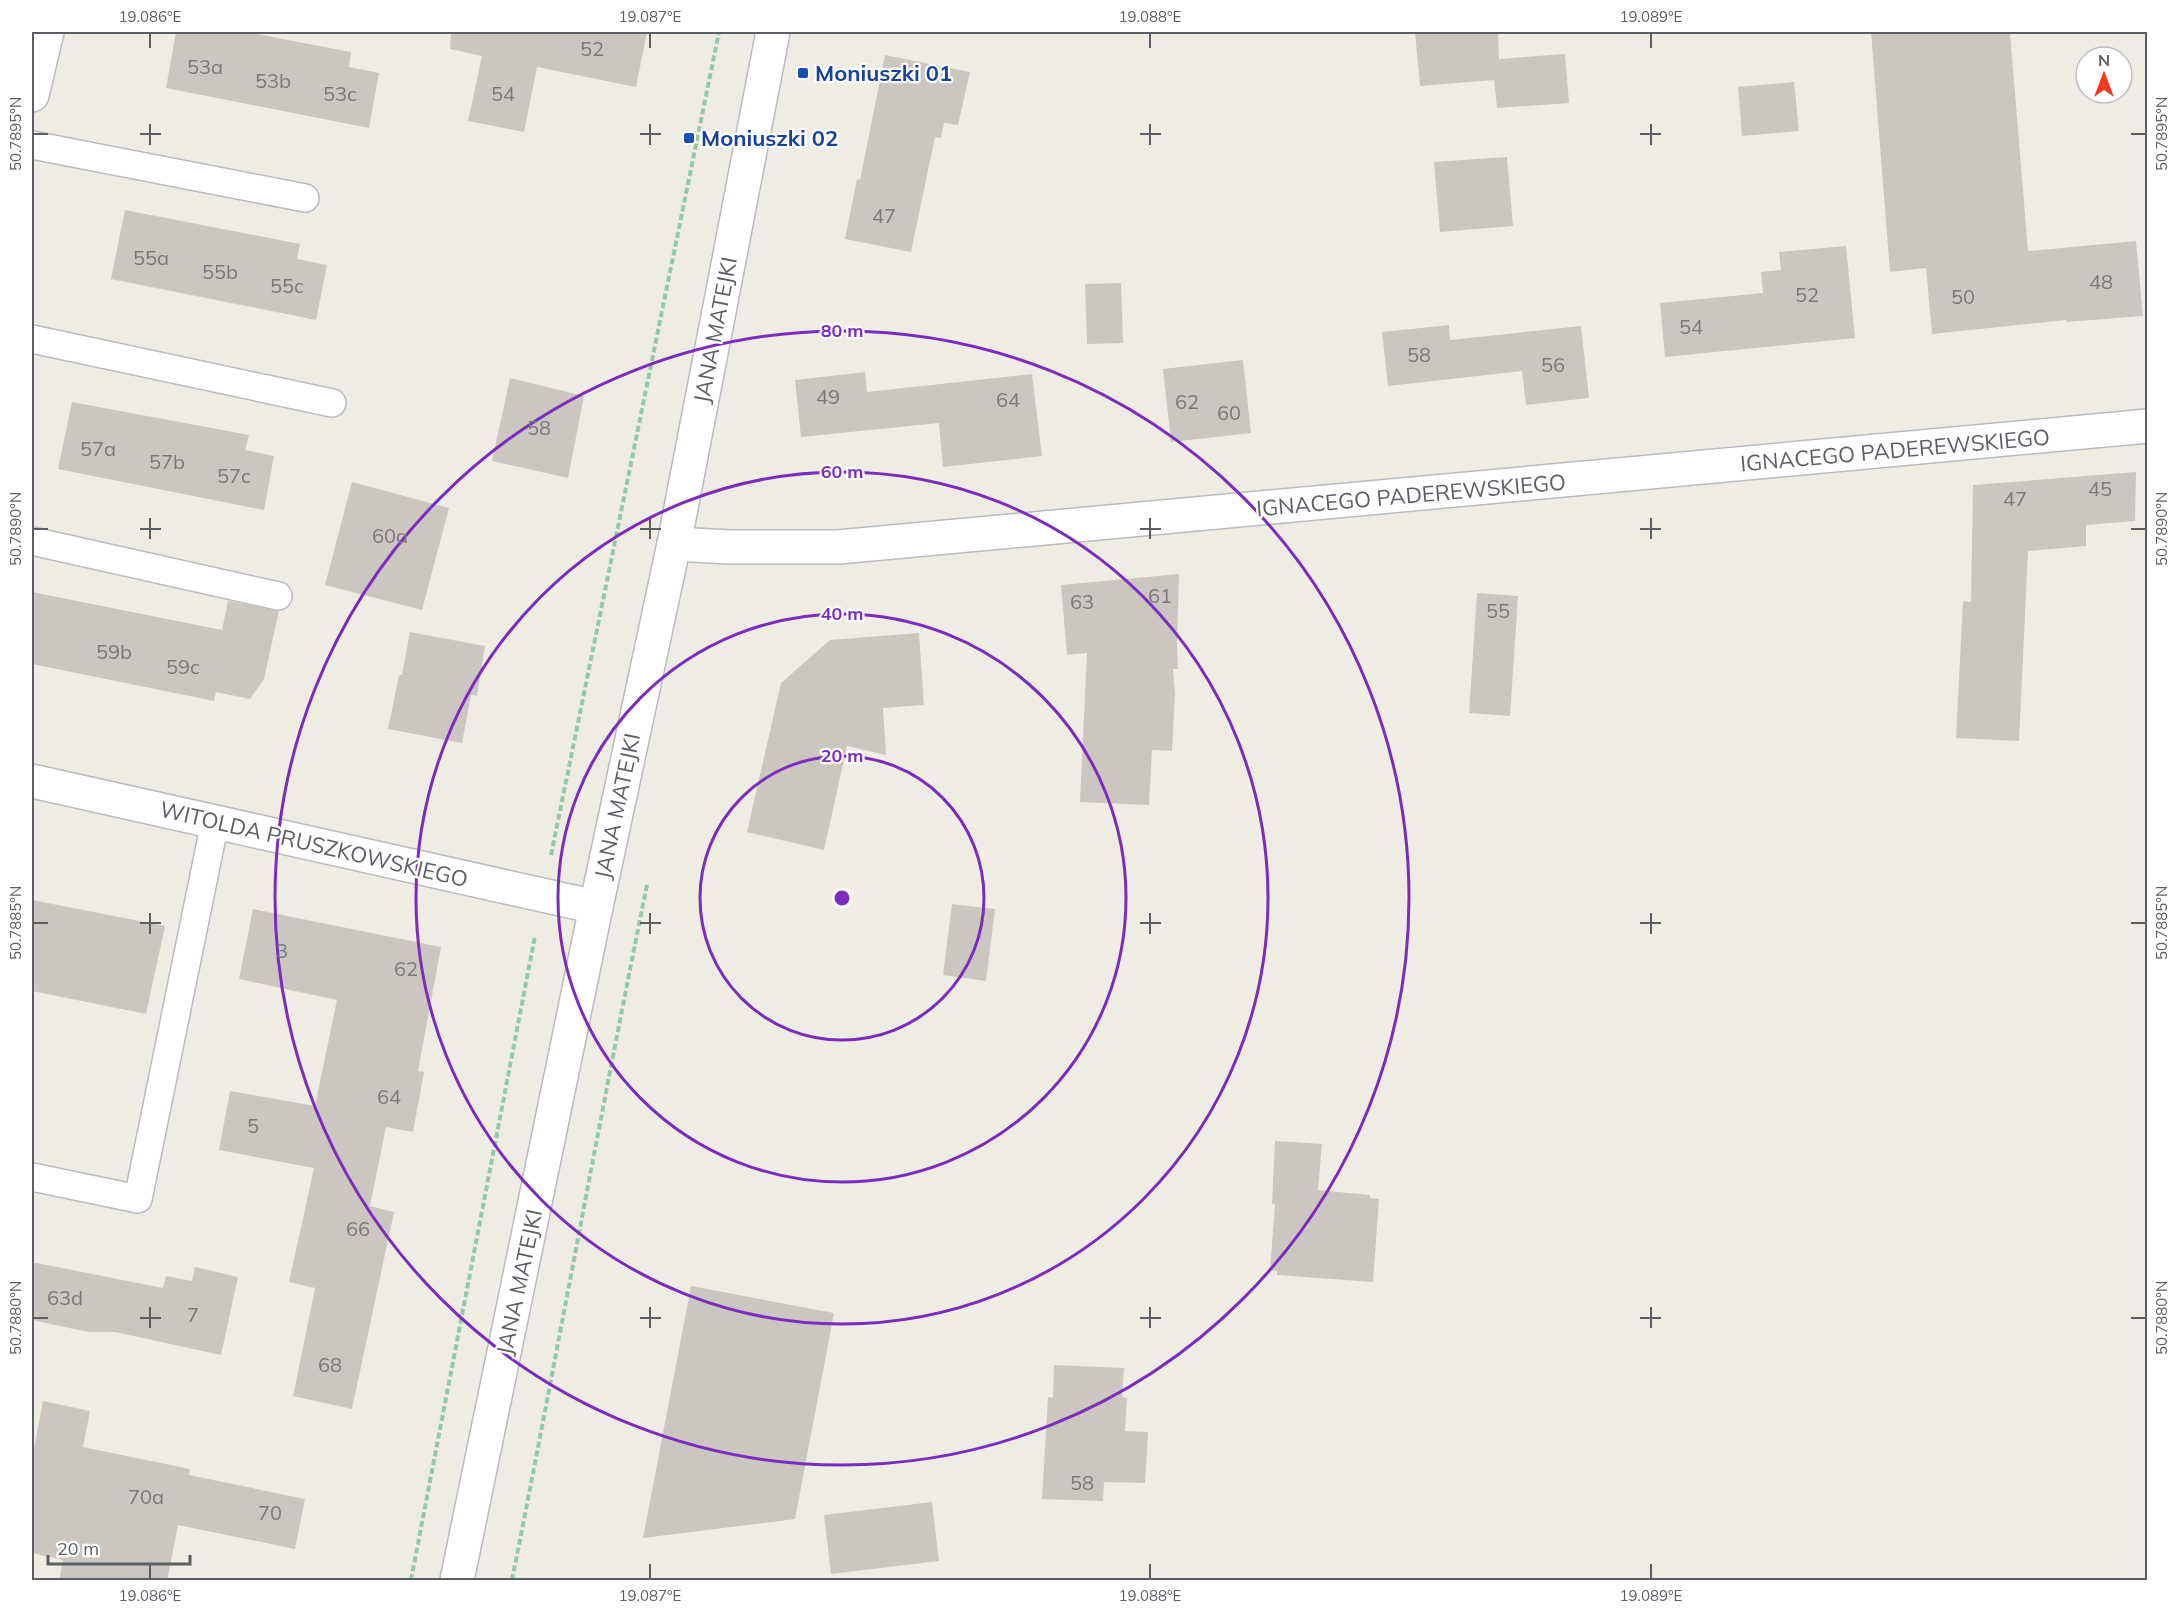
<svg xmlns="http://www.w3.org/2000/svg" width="2179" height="1612" font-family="Mulish,sans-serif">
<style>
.building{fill:#cbc7c0}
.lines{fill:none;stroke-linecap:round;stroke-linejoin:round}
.service-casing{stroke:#b8bbc1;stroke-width:30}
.minor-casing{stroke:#b8bbc1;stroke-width:36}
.tertiary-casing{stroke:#b8bbc1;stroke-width:36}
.path{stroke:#94c9a6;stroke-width:4;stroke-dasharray:6 3;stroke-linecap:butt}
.service{stroke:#fff;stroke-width:27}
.minor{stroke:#fff;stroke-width:33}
.tertiary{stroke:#fff;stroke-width:33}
.ticks{fill:none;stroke:#5b5f65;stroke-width:2}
.ring{fill:none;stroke:#7b2cbf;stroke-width:3}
.transit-dot{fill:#1a4fb4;stroke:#fff;stroke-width:2}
.labels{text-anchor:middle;stroke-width:4.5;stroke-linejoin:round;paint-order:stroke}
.number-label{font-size:20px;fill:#77797c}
.transit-label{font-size:22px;font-weight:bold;fill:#164399;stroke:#fff;text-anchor:start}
.street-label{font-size:22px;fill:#5b5f65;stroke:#fff}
.centre{fill:#7b2cbf;stroke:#fff;stroke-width:3}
.ring-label{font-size:18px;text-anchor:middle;font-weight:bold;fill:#7b2cbf;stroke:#fff;stroke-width:4.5;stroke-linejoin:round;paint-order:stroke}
.neatline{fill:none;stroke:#5b5f65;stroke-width:2}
.ticks-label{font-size:15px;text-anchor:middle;fill:#5b5f65}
</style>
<rect width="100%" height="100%" fill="#efede3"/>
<path class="building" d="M 176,32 L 246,32 L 351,52 L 349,67 L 379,73 L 369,128 L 166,88 Z
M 451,32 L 647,32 L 636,87 L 537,67 L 524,132 L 468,121 L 482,56 L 450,49 Z
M 1415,32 L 1498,32 L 1499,59 L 1565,54 L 1569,103 L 1497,108 L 1494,80 L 1420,86 Z
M 1871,32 L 2010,32 L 2028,251 L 2136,241 L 2143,316 L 2066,322 L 2066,320 L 1932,334 L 1926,268 L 1890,272 Z
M 885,55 L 970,72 L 958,125 L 944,123 L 941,138 L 935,137 L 911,252 L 845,239 L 857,179 L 860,180 Z
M 1794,82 L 1799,131 L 1742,136 L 1738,87 Z
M 1507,157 L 1513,226 L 1440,232 L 1434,162 Z
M 125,210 L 300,244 L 297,259 L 327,265 L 316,320 L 111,279 Z
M 1846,246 L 1855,338 L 1665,357 L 1660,303 L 1763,293 L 1761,272 L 1781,270 L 1779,252 Z
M 1121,283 L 1123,343 L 1087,344 L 1085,284 Z
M 1449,325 L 1450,340 L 1581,326 L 1589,398 L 1526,405 L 1522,371 L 1388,386 L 1382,332 Z
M 1243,360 L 1251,433 L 1171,442 L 1163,369 Z
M 865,372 L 867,392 L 1032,374 L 1042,456 L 943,467 L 939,423 L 801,437 L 795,380 Z
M 510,378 L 584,396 L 568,478 L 492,461 Z
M 72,402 L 249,435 L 245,450 L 274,456 L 264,510 L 58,469 Z
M 2136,472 L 2135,521 L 2086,525 L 2086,546 L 2028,551 L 2019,741 L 1956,738 L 1963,601 L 1971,602 L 1973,485 Z
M 352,482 L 449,508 L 422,610 L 325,585 Z
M 1179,574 L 1177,645 L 1178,669 L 1173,669 L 1175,694 L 1172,751 L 1152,750 L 1149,805 L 1080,802 L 1087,653 L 1067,655 L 1061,585 Z
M 32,592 L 222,630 L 228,601 L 279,611 L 264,679 L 250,699 L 216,692 L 214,701 L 32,664 Z
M 1477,593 L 1518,596 L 1510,716 L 1469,713 Z
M 410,632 L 485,646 L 477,696 L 471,695 L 462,743 L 388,729 L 399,675 L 402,675 Z
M 919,633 L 924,705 L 883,708 L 886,755 L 847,746 L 824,850 L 747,832 L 781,683 L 830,640 Z
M 32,900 L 165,926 L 146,1014 L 32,991 Z
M 952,904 L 995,909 L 986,981 L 943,975 Z
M 253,909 L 441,947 L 418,1071 L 424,1072 L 413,1132 L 386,1127 L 370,1206 L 394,1212 L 352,1409 L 293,1396 L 315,1288 L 289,1282 L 314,1168 L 219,1150 L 230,1091 L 315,1106 L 337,1000 L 239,979 Z
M 1275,1141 L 1322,1144 L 1318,1190 L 1370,1195 L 1370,1198 L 1379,1199 L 1373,1282 L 1277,1275 L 1277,1271 L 1270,1270 L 1275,1204 L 1272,1204 Z
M 32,1262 L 163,1288 L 166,1276 L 192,1281 L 195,1267 L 238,1277 L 221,1355 L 115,1332 L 88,1332 L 32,1320 Z
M 691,1286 L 834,1313 L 795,1519 L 643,1538 Z
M 1054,1365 L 1124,1368 L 1122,1397 L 1127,1398 L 1125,1431 L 1148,1432 L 1145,1483 L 1104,1482 L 1103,1501 L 1042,1499 L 1048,1397 L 1053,1398 Z
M 43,1401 L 90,1411 L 83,1447 L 190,1469 L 189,1475 L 305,1499 L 295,1549 L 178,1525 L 167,1581 L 59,1581 L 63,1560 L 32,1553 L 32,1459 Z
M 932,1502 L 939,1561 L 831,1574 L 824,1515 Z"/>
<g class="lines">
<g class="service-casing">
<path id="service" d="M 32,145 L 305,198
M 32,339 L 332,403
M 32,541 L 278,596
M 32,1177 L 138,1199 L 215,822"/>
</g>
<g class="minor-casing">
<path id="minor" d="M 32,95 L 47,32
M 674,544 L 730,547 L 838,547 L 2148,426
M 32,781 L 596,907"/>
</g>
<g class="tertiary-casing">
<path id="tertiary" d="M 457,1580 L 596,907 L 674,544 L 773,32"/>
</g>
<path class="path" d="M 551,855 L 719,32
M 411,1580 L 535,936
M 512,1580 C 558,1349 600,1116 647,885"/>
<use href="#service" class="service"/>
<use href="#minor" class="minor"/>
<use href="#tertiary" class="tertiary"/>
</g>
<path class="ticks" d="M 150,33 L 150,48M 650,33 L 650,48M 1150,33 L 1150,48M 1651,33 L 1651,48M 150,124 L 150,145M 650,124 L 650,145M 1150,124 L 1150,145M 1651,124 L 1651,145M 33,134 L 48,134M 140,134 L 161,134M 640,134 L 661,134M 1140,134 L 1161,134M 1640,134 L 1661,134M 2131,134 L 2146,134M 150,518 L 150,539M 650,518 L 650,539M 1150,518 L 1150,539M 1651,518 L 1651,539M 33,529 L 48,529M 140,529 L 161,529M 640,529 L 661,529M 1140,529 L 1161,529M 1640,529 L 1661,529M 2131,529 L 2146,529M 150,913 L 150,934M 650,913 L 650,934M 1150,913 L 1150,934M 1651,913 L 1651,934M 33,923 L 48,923M 140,923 L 161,923M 640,923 L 661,923M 1140,923 L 1161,923M 1640,923 L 1661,923M 2131,923 L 2146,923M 150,1307 L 150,1328M 650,1307 L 650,1328M 1150,1307 L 1150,1328M 1651,1307 L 1651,1328M 33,1318 L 48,1318M 140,1318 L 161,1318M 640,1318 L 661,1318M 1140,1318 L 1161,1318M 1640,1318 L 1661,1318M 2131,1318 L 2146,1318M 150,1564 L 150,1579M 650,1564 L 650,1579M 1150,1564 L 1150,1579M 1651,1564 L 1651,1579"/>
<g class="ring">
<circle cx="842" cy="898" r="142"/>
<circle cx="842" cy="898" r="284"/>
<circle cx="842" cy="898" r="426"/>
<circle cx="842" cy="898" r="567"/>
</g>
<g class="transit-dot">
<rect x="797" y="67" width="12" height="12" rx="3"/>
<rect x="683" y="132" width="12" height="12" rx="3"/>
</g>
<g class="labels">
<g class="number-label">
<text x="592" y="56">52</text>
<text x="205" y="74">53a</text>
<text x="273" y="88">53b</text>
<text x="340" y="101">53c</text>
<text x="503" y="101">54</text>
<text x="884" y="223">47</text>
<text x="151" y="265">55a</text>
<text x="220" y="279">55b</text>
<text x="2101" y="289">48</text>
<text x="287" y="293">55c</text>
<text x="1807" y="302">52</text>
<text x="1963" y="304">50</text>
<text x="1691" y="334">54</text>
<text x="1419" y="362">58</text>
<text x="1553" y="372">56</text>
<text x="828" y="404">49</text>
<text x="1008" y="407">64</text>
<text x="1187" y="409">62</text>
<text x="1229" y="420">60</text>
<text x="539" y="435">58</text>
<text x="98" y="456">57a</text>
<text x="167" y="469">57b</text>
<text x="234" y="483">57c</text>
<text x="2100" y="496">45</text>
<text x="2015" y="506">47</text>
<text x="390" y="543">60a</text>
<text x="1160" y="603">61</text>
<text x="1082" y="609">63</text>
<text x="1498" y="618">55</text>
<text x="114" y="659">59b</text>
<text x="183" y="674">59c</text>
<text x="282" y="958">3</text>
<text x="406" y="976">62</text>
<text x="389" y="1104">64</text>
<text x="253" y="1133">5</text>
<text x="358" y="1236">66</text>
<text x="65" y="1305">63d</text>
<text x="193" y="1322">7</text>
<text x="330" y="1372">68</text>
<text x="1082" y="1490">58</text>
<text x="146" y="1504">70a</text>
<text x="270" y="1520">70</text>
</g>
<g class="transit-label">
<text x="815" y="81">Moniuszki 01</text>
<text x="701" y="146">Moniuszki 02</text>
</g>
<g class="street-label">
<text transform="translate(715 330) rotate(-79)" y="8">JANA MATEJKI</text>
<text transform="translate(1895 450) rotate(-5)" y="8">IGNACEGO PADEREWSKIEGO</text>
<text transform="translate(1411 495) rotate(-5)" y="8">IGNACEGO PADEREWSKIEGO</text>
<text transform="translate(617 806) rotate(-78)" y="8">JANA MATEJKI</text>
<text transform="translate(314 844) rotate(13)" y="8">WITOLDA PRUSZKOWSKIEGO</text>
<text transform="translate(519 1282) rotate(-78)" y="8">JANA MATEJKI</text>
</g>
</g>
<circle cx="842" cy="898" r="9" class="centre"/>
<g class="ring-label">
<text x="842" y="337">80 m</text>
<text x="842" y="478">60 m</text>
<text x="842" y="620">40 m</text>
<text x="842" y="762">20 m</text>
</g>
<rect width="2179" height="1612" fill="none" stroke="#ffffff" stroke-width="66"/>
<g transform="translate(2104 75)"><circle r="28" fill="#ffffff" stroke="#bdbfc1" stroke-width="1.5"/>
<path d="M0-4.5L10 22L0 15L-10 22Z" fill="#f93a1f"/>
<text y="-9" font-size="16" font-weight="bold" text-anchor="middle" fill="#5b5f65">N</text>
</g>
<path d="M48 1555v9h142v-9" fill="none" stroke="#5b5f65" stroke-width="3"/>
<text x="57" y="1555" font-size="18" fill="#5b5f65" stroke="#ffffff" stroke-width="4.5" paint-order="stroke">20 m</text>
<rect x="33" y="33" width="2113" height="1546" class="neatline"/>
<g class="ticks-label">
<text x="150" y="22">19.086°E</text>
<text x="650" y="22">19.087°E</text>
<text x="1150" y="22">19.088°E</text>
<text x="1651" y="22">19.089°E</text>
<text transform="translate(16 134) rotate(-90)" y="5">50.7895°N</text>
<text transform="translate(2162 134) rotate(-90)" y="5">50.7895°N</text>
<text transform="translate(16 529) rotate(-90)" y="5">50.7890°N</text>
<text transform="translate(2162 529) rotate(-90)" y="5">50.7890°N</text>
<text transform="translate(16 923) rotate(-90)" y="5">50.7885°N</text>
<text transform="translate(2162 923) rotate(-90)" y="5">50.7885°N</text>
<text transform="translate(16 1318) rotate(-90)" y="5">50.7880°N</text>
<text transform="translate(2162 1318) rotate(-90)" y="5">50.7880°N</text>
<text x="150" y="1601">19.086°E</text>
<text x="650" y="1601">19.087°E</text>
<text x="1150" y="1601">19.088°E</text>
<text x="1651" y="1601">19.089°E</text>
</g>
</svg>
